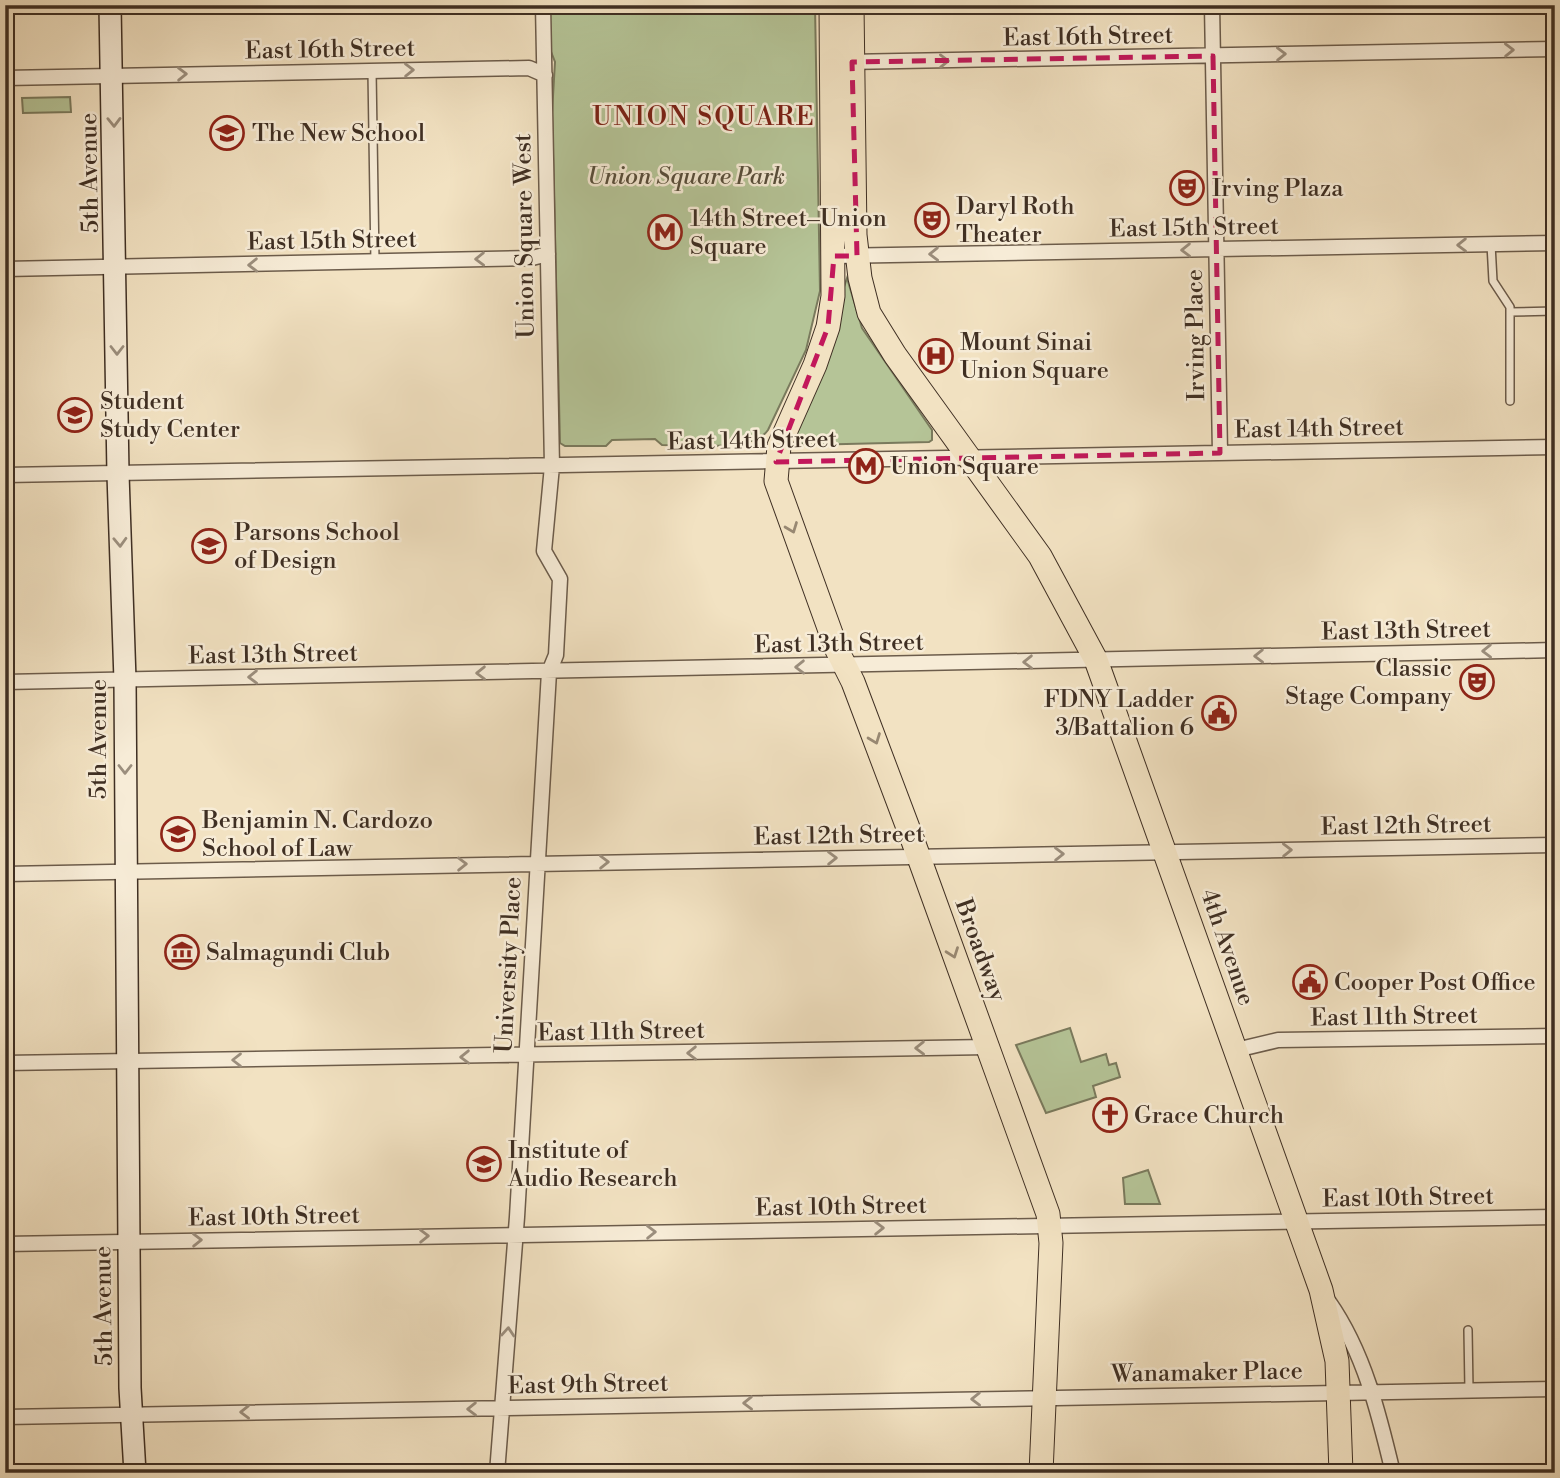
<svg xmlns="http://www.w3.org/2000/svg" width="1560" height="1478" font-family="'Libre Bodoni',serif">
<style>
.green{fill:#b5c497;stroke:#7a7a5d;stroke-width:2}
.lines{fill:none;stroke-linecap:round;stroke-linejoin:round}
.lane-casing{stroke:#6c5c4b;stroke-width:10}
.street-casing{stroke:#6c5c4b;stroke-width:17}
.secondary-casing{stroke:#3f2f23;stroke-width:24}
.primary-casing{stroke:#3f2f23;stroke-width:25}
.lane{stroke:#f7ecd7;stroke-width:7}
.street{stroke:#f7ecd7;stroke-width:14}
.secondary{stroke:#f7ecd7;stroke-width:21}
.primary{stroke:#f2e2c2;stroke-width:23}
.oneway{stroke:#9b8e7d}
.oneway2{stroke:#988872}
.marked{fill:none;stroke:#c2185b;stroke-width:5;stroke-dasharray:14 9;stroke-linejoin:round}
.labels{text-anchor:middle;stroke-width:5;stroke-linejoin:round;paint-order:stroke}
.street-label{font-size:24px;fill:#3f2f23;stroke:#f7ecd7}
.poi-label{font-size:24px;fill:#3f2f23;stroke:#f7ecd7;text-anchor:start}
.park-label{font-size:24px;font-style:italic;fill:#574d3a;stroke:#f7ecd7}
.neighbourhood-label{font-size:26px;letter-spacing:2px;fill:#7a1f14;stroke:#f7ecd7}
</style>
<rect width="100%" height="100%" fill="#f2e2c2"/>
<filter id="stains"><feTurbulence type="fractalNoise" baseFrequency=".00286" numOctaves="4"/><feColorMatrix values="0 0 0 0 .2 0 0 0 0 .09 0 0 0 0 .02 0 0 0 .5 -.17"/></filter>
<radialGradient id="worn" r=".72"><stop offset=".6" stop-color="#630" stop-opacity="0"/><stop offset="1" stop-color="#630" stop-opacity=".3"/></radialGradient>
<path class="green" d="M 549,5 L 815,5 L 820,291 L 806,350 L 768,430 C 754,452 687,445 662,445 L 655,439 L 612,440 L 606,446 L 565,446 L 560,443 L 552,113 L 555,62 L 550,49 Z
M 70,97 L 71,112 L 23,113 L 22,98 Z
M 847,278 L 862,328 L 932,430 L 932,440 L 929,442 L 805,445 L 799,441 L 796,431 Z
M 1070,1028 L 1081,1062 L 1106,1054 L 1109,1065 L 1116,1063 L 1120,1077 L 1093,1086 L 1096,1097 L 1046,1113 L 1016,1045 Z
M 1148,1170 L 1160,1204 L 1125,1204 L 1123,1178 Z"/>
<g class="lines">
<g class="lane-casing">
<path id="lane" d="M 372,71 L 375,262
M 1491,244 L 1493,281 L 1510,307 L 1510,401
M 1510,312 L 1555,311
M 1468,1330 L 1469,1390"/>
</g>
<g class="street-casing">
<path id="street" d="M 1212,5 L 1220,453
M 847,62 L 1555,49
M 5,78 L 529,68 L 545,75
M 834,256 L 1555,243
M 5,269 L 532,258 L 548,254
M 5,475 L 1555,447
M 5,682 L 1555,650
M 5,874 L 1555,845
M 1236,1050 L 1278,1040 L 1555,1036
M 5,1063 L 988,1047
M 5,1244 L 1555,1217
M 1329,1302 C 1364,1352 1379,1414 1393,1473
M 5,1417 L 1555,1389
M 497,1473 L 517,1217 L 549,672 L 556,655 L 560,579 L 544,551 L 552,466 L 543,5"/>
</g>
<g class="secondary-casing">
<path id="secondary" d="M 110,5 L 118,474 L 125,680 L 130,1388 L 135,1473"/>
</g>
<g class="primary-casing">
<path id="primary" d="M 831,5 L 833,296 L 828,327 L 815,365 L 779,446 L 776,481 L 837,650 L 853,682 L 913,841 L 1048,1214 L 1051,1243 L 1041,1473
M 852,5 L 855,235 L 860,278 L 869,313 L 895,355 L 1040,556 L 1096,660 L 1321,1290 L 1337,1361 L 1341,1473"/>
</g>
<use href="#lane" class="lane"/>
<use href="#street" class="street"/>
<use href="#secondary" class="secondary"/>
<use href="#primary" class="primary"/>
</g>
<defs><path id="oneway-chevron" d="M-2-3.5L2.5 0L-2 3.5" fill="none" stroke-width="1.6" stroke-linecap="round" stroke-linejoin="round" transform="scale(1.75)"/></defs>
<g class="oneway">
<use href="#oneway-chevron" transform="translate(1509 50) rotate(-1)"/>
<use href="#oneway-chevron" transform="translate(1281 54) rotate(-1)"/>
<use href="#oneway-chevron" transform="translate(944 61) rotate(-1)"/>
<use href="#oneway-chevron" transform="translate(409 70) rotate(-1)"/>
<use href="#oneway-chevron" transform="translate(182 74) rotate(-1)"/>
<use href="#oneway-chevron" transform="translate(114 122) rotate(89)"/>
<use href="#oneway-chevron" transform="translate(1462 245) rotate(179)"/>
<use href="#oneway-chevron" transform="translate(1186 250) rotate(179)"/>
<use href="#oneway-chevron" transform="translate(934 254) rotate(179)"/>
<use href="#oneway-chevron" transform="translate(480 259) rotate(179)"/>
<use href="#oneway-chevron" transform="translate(253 265) rotate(179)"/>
<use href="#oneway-chevron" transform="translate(117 350) rotate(90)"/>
<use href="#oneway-chevron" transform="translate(120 542) rotate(88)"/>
<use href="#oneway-chevron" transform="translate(1487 651) rotate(179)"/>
<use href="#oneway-chevron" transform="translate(1259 656) rotate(179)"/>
<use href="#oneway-chevron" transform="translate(1028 662) rotate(179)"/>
<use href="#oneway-chevron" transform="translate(800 667) rotate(179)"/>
<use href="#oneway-chevron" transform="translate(481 673) rotate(179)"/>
<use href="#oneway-chevron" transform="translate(253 677) rotate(179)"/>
<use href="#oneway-chevron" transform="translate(125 769) rotate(90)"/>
<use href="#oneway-chevron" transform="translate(1287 850) rotate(-1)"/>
<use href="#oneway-chevron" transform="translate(1059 854) rotate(-1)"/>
<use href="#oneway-chevron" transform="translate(832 858) rotate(-1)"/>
<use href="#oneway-chevron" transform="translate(604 862) rotate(-1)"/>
<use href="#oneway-chevron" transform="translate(462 864) rotate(-1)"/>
<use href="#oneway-chevron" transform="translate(920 1048) rotate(179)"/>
<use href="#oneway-chevron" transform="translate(692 1053) rotate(179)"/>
<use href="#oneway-chevron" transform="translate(465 1057) rotate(179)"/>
<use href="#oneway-chevron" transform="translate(237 1060) rotate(180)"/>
<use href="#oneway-chevron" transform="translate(879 1228) rotate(-1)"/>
<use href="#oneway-chevron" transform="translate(651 1232) rotate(-1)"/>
<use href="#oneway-chevron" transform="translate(424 1236) rotate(-1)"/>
<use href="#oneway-chevron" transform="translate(197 1240) rotate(-1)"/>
<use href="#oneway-chevron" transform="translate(508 1332) rotate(-86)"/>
<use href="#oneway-chevron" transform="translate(976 1399) rotate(179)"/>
<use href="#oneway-chevron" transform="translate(748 1403) rotate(179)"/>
<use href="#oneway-chevron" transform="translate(472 1409) rotate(179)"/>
<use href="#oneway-chevron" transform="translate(245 1412) rotate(179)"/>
</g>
<g class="oneway2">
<use href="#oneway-chevron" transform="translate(792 528) rotate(69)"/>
<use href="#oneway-chevron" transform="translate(875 739) rotate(69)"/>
<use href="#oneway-chevron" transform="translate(953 953) rotate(70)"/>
</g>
<path class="marked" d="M 1213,56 L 1220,453 L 776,462 L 828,327 L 834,256 L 857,256 L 852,62 Z"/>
<defs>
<g id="university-ring" transform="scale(1.75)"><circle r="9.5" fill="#f7ecd7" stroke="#8f2418" stroke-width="1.5"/><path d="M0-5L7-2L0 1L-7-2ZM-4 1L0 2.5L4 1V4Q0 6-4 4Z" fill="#8f2418"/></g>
<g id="theatre-ring" transform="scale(1.75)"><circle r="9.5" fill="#f7ecd7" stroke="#8f2418" stroke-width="1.5"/><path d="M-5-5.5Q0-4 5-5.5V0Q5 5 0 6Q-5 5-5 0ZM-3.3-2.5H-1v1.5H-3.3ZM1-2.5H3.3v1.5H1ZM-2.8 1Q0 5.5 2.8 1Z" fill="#8f2418"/></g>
<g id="metro-ring" transform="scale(1.75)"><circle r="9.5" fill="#f7ecd7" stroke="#8f2418" stroke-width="1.5"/><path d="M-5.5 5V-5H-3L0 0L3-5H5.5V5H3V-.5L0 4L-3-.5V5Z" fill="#8f2418"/></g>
<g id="hospital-ring" transform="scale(1.75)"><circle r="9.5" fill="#f7ecd7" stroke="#8f2418" stroke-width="1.5"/><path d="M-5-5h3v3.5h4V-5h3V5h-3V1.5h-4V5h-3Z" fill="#8f2418"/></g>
<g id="civic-ring" transform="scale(1.75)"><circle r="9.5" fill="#f7ecd7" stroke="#8f2418" stroke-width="1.5"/><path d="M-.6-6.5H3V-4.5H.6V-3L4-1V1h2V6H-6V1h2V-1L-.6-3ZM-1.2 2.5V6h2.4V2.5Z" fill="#8f2418"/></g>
<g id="museum-ring" transform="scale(1.75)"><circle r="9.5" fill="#f7ecd7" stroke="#8f2418" stroke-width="1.5"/><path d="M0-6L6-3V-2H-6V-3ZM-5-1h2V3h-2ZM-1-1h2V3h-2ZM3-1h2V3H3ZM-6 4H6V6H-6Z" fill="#8f2418"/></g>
<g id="church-ring" transform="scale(1.75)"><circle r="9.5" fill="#f7ecd7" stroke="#8f2418" stroke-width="1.5"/><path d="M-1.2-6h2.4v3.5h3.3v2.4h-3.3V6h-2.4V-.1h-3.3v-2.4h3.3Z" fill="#8f2418"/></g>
</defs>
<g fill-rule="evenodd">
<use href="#university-ring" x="227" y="133"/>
<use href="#theatre-ring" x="1187" y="188"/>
<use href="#theatre-ring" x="932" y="220"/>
<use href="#metro-ring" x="665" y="232"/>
<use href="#hospital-ring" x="936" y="356"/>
<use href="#university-ring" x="75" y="415"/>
<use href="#metro-ring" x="866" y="466"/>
<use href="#university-ring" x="209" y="546"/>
<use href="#theatre-ring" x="1477" y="682"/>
<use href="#civic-ring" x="1219" y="713"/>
<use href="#university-ring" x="178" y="834"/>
<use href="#museum-ring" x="182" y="952"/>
<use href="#civic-ring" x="1310" y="982"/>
<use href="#church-ring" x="1110" y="1115"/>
<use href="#university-ring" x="484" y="1164"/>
</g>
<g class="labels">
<g class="street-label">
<text transform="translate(1088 36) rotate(-1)" y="8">East 16th Street</text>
<text transform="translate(330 49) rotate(-1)" y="8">East 16th Street</text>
<text transform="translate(89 173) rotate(-91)" y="8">5th Avenue</text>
<text transform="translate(1194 227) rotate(-1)" y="8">East 15th Street</text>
<text transform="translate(524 236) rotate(-91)" y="8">Union Square West</text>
<text transform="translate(332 240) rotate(-1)" y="8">East 15th Street</text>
<text transform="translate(1195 335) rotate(-91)" y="8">Irving Place</text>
<text transform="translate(1319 428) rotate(-1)" y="8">East 14th Street</text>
<text transform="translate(752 440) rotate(-1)" y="8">East 14th Street</text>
<text transform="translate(1406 630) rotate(-1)" y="8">East 13th Street</text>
<text transform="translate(839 643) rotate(-1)" y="8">East 13th Street</text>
<text transform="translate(273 654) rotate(-1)" y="8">East 13th Street</text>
<text transform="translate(98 739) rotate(-90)" y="8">5th Avenue</text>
<text transform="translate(1406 825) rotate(-1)" y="8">East 12th Street</text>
<text transform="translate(839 835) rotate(-1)" y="8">East 12th Street</text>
<text transform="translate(1228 947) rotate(71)" y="8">4th Avenue</text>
<text transform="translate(981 950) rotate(70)" y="8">Broadway</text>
<text transform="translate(508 965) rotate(-87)" y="8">University Place</text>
<text transform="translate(1394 1016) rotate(-1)" y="8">East 11th Street</text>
<text transform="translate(621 1031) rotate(-1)" y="8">East 11th Street</text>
<text transform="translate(1408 1197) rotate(-1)" y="8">East 10th Street</text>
<text transform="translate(841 1206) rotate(-1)" y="8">East 10th Street</text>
<text transform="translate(274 1216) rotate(-1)" y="8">East 10th Street</text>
<text transform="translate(103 1306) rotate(-91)" y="8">5th Avenue</text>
<text transform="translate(1207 1372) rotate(-1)" y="8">Wanamaker Place</text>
<text transform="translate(588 1384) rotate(-1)" y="8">East 9th Street</text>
</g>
<g class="poi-label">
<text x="252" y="141">The New School</text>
<text x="1212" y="196">Irving Plaza</text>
<text x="956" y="214">Daryl Roth<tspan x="956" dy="28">Theater</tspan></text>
<text x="690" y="226">14th Street–Union<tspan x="690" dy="28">Square</tspan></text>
<text x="960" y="350">Mount Sinai<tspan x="960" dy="28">Union Square</tspan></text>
<text x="100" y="409">Student<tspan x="100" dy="28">Study Center</tspan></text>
<text x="890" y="474">Union Square</text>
<text x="234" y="540">Parsons School<tspan x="234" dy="28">of Design</tspan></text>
<text x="1452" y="676" text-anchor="end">Classic<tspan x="1452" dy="28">Stage Company</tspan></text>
<text x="1194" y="707" text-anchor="end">FDNY Ladder<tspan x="1194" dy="28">3/Battalion 6</tspan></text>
<text x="202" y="828">Benjamin N. Cardozo<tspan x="202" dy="28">School of Law</tspan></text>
<text x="206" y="960">Salmagundi Club</text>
<text x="1334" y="990">Cooper Post Office</text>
<text x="1134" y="1123">Grace Church</text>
<text x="508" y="1158">Institute of<tspan x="508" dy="28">Audio Research</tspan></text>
</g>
<g class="park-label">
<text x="686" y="184">Union Square Park</text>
</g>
<g class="neighbourhood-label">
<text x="704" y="125">UNION SQUARE</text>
</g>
</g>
<rect width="1560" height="1478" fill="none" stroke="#f2e2c2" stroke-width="28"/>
<rect x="7" y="7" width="1546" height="1464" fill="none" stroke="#3f2f23" stroke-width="3.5"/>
<rect x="14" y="14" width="1532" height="1450" fill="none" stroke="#3f2f23" stroke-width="2"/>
<rect width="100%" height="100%" filter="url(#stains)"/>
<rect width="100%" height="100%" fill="url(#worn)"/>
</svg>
